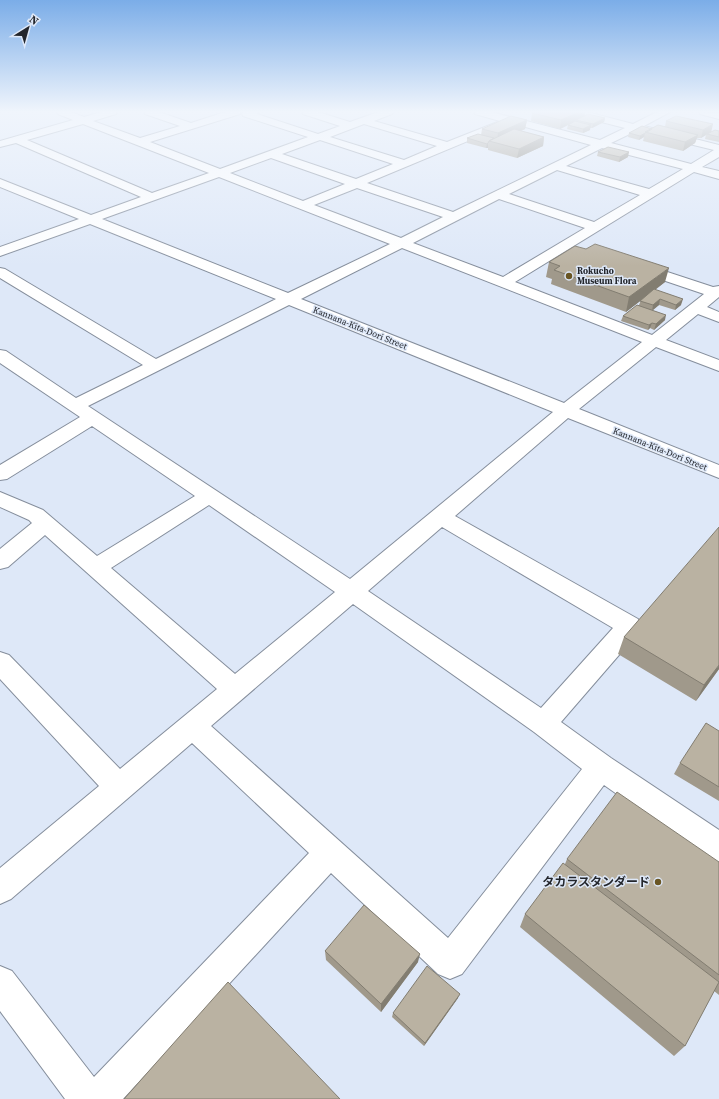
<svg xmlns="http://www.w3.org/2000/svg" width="719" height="1099" font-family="'Source Serif 4','Noto Sans JP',serif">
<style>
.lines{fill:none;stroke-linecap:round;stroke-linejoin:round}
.minor-casing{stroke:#858e9c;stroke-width:2}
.minor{fill:#fff;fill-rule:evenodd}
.wall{fill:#a0998b}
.shaded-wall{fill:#827d71}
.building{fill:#bab2a2;stroke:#827d71}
.poi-dot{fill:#695523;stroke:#dee8f8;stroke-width:1.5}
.labels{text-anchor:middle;stroke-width:3;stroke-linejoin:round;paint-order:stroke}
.far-poi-label{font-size:9px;font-weight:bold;fill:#23262c;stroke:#dee8f8;text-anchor:start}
.far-street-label{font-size:9px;fill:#23262c;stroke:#dee8f8}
.near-poi-label{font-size:12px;font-weight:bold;fill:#23262c;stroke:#dee8f8;text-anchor:end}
</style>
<rect width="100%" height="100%" fill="#dee8f8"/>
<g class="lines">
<g class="minor-casing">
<path id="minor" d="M 57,112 L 71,112 L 84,117 L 101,112 L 117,112 L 116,114 L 93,121 L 140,138 L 180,126 L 145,114 L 144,112 L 159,112 L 191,123 L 225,112 L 241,112 L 240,114 L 150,142 L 220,169 L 308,137 L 243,116 L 242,114 L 243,112 L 258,112 L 257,114 L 318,134 L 340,126 L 303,114 L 302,112 L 318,112 L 350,122 L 378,112 L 393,112 L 392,114 L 374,121 L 447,142 L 500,121 L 475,114 L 474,112 L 491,112 L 600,140 L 625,128 L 570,114 L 569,112 L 587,112 L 633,124 L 657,112 L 670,112 L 644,126 L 719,145 L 719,157 L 702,167 L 719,171 L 719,179 L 694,172 L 515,282 L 652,335 L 704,294 L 633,270 L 631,267 L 633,264 L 638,263 L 643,264 L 713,287 L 719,286 L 719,297 L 707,307 L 719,312 L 719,322 L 698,314 L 666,340 L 719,360 L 719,371 L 656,347 L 579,409 L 719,465 L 719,478 L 568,418 L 455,516 L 638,619 L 641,626 L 638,633 L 561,722 L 611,758 L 719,830 L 719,863 L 708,858 L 604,785 L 462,974 L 450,979 L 438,974 L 331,873 L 123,1099 L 65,1099 L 0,1011 L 0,966 L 12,971 L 94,1077 L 309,853 L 192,743 L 11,899 L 0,904 L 0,868 L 99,786 L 0,679 L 0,652 L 9,655 L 120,769 L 217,689 L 45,535 L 8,567 L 0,569 L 0,549 L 32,523 L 29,520 L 0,507 L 0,492 L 43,510 L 97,556 L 195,496 L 92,426 L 7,479 L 0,480 L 0,465 L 80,417 L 0,363 L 0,350 L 6,351 L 76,398 L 143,365 L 0,278 L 0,268 L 5,269 L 156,359 L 276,299 L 90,224 L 0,256 L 0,247 L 79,219 L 0,187 L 0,179 L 91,215 L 141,197 L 16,143 L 0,147 L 0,141 L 73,120 L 58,114 ZM 511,123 L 591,145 L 453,212 L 367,183 ZM 83,124 L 209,173 L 152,193 L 27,140 ZM 364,124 L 437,146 L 404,160 L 330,137 ZM 636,131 L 714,150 L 691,164 L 611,143 ZM 320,140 L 393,164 L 356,179 L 282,154 ZM 602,148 L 683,169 L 649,189 L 566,166 ZM 271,158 L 345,184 L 303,201 L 230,173 ZM 557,170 L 640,195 L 594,222 L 509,194 ZM 219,177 L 390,244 L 288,293 L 102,219 ZM 357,188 L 443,217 L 401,238 L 314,205 ZM 499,199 L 585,228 L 503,277 L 413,243 ZM 402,248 L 642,342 L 564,403 L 301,299 ZM 289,305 L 553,412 L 350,579 L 88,406 ZM 209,505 L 335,592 L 235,674 L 111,568 ZM 442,527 L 613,628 L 541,708 L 368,591 ZM 353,604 L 534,732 L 582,769 L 448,938 L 211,726 Z
M 699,112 L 719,113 L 719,119 L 700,114 Z"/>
</g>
<use href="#minor" class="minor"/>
</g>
<path class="wall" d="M 585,112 L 585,116 L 605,118 L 604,122 L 592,128 L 590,128 L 590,130 L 583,133 L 567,129 L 568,125 L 560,129 L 531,121 L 532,113 Z
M 527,120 L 525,129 L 521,131 L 544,137 L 543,146 L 517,158 L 488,150 L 488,148 L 486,148 L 467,143 L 467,138 L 481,135 L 482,129 Z
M 666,121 L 711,132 L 719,131 L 719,142 L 705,139 L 706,135 L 701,138 L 697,138 L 695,143 L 683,151 L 643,141 L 644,137 L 639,140 L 628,137 L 629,133 L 665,127 Z
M 598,152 L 628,157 L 619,162 L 597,156 Z
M 586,249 L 665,282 L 655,290 L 681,305 L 675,310 L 659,305 L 652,310 L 665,320 L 654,330 L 650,328 L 648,330 L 621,321 L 623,316 L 639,305 L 641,300 L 626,312 L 551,284 L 552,279 L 546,277 L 549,262 Z
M 624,637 L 719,669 L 696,701 L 618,654 Z
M 719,731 L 719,801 L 674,774 L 680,763 Z
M 567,859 L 719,862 L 719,995 L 714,991 L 685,1046 L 674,1056 L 520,927 L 525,914 L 565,864 Z
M 325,951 L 418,962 L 381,1012 L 326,960 Z
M 458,998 L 424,1046 L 392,1017 L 393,1013 Z"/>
<path class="shaded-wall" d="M 579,112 L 585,112 L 584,117 L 576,120 L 576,121 L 560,129 L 561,120 Z
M 605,118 L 604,122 L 592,128 L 593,124 Z
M 527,120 L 525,129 L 497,141 L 498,133 Z
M 713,124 L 711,133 L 707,134 L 706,135 L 701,138 L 703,130 Z
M 591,125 L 590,130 L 583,133 L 583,129 Z
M 645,133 L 644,137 L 639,140 L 640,136 Z
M 698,135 L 695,143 L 683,151 L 685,142 Z
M 544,137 L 543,146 L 517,158 L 519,149 Z
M 488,143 L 488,148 L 486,148 L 487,144 Z
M 629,152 L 628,157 L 619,162 L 620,157 Z
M 669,268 L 665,282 L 626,312 L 629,297 Z
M 660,299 L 659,305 L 652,311 L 653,305 Z
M 683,299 L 681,305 L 675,310 L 676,305 Z
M 666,315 L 665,320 L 654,330 L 656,324 Z
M 652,323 L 650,328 L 648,330 L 649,325 Z
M 719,665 L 719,669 L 696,701 L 704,685 Z
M 420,954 L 418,962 L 381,1012 L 381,1004 Z
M 460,994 L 458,998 L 424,1046 L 425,1043 Z"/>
<path class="building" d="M 534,112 L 579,112 L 561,120 L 532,113 Z
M 588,114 L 605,118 L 593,124 L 576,120 Z
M 511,116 L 527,120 L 498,133 L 482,129 Z
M 676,116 L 713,124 L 703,130 L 666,121 Z
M 575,121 L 591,125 L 583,129 L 568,125 Z
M 658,125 L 698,135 L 685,142 L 645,132 Z
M 642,126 L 652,129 L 640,136 L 629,133 Z
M 514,129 L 544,137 L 519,149 L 489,141 Z
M 715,130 L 719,131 L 719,137 L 707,134 Z
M 478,134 L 494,138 L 489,141 L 488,143 L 487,144 L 467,138 Z
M 608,147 L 629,152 L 620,157 L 598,152 Z
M 595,244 L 669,268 L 629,297 L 554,270 L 560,266 L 549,262 L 575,246 L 586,249 Z
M 654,289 L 683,299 L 676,305 L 660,299 L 653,305 L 640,301 Z
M 637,305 L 666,315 L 656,324 L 652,323 L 649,325 L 623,316 Z
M 719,527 L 719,665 L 704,685 L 624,637 Z
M 706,723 L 719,731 L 719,787 L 680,763 Z
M 617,792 L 719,862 L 719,975 L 567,859 Z
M 563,863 L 719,982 L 685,1046 L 525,914 Z
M 364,905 L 420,954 L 381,1004 L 325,951 Z
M 427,966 L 460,994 L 425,1043 L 393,1013 Z
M 228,982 L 340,1099 L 124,1099 Z"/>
<linearGradient id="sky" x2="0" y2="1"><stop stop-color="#7bade8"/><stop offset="0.42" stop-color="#f0f5fc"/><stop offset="1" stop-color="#f0f5fc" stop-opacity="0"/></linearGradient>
<rect width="719" height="266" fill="url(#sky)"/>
<g class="poi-dot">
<circle cx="569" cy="276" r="4"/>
<circle cx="658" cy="882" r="4"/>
</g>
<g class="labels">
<g class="far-poi-label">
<text x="577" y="274">Rokucho<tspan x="577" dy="10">Museum Flora</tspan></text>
</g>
<g class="far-street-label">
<text transform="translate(360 328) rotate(22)" y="3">Kannana-Kita-Dori Street</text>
<text transform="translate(660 449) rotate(22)" y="3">Kannana-Kita-Dori Street</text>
</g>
<g class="near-poi-label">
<text x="650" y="886">タカラスタンダード</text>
</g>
</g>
<g transform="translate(28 28) rotate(37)" stroke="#dee8f8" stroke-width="3" paint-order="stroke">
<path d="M0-3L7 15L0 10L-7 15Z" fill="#23262c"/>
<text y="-6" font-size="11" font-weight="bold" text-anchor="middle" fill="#23262c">N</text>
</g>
</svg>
